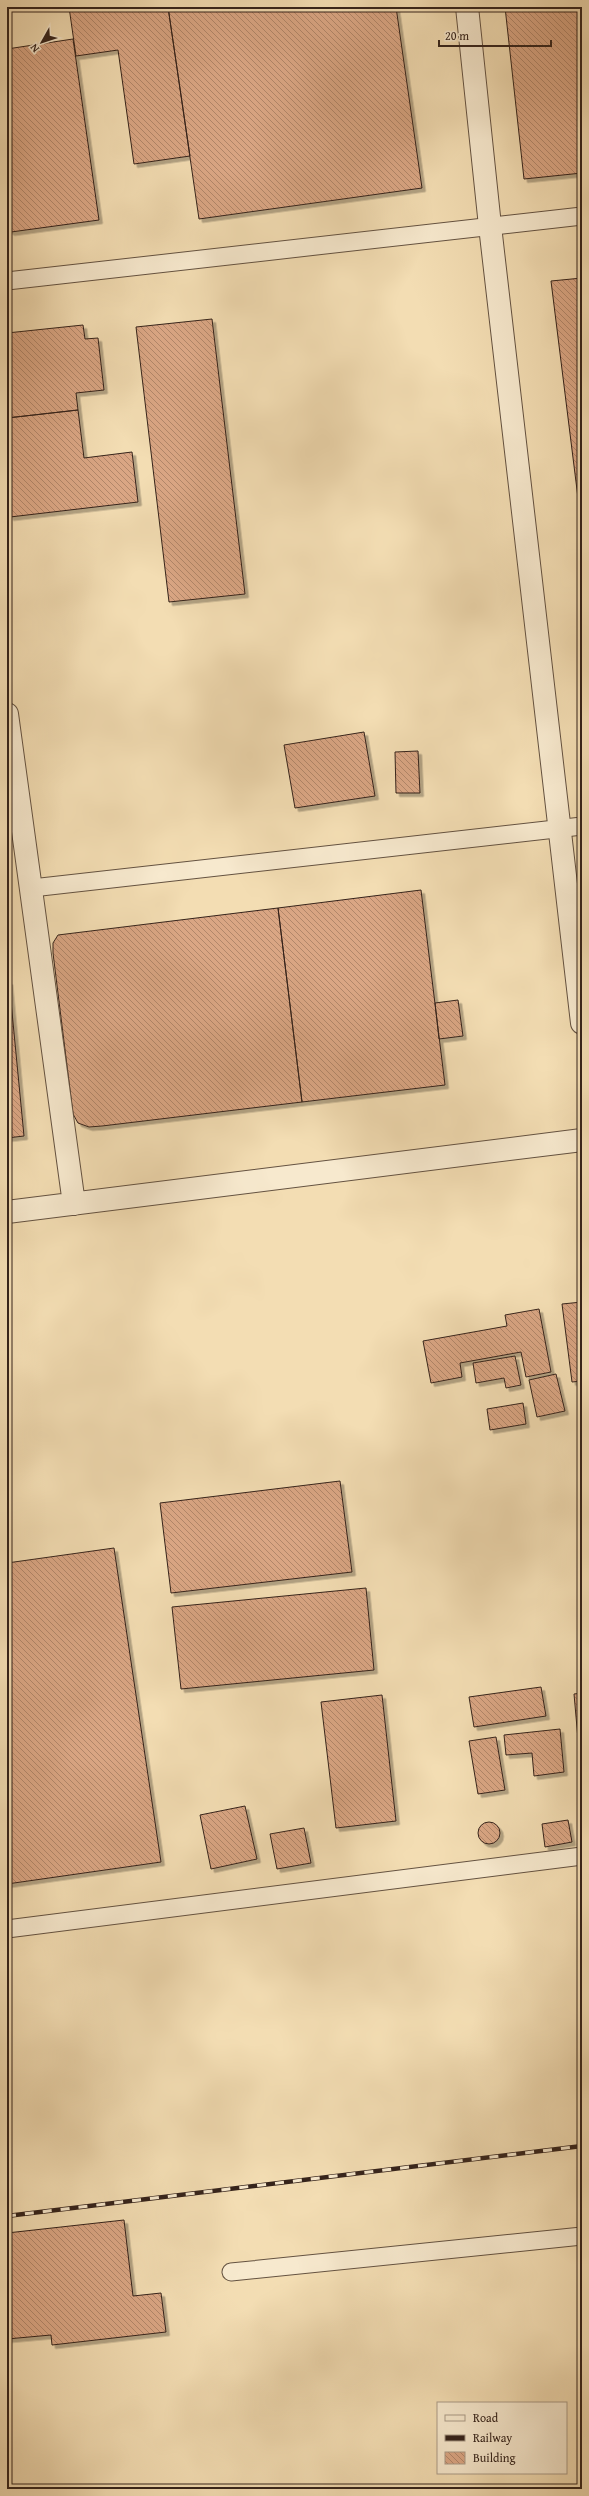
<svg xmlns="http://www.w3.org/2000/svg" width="589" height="2496" font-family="'Gentium Book Plus',serif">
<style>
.building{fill:url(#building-back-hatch);stroke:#35231b;filter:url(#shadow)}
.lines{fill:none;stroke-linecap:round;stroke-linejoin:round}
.service-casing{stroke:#645241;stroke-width:19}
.minor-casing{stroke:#645241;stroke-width:24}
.service{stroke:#f7e9ce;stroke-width:17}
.minor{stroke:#f7e9ce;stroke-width:22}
.rail-casing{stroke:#35231b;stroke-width:4.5}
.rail{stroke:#f7e9ce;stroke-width:3;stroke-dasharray:9;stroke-linecap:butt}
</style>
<defs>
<pattern id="building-back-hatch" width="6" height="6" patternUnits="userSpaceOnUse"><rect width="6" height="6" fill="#daa684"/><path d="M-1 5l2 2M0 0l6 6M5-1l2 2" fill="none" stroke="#b2876b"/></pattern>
<filter id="shadow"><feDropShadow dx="3.5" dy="3.5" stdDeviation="0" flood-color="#0004"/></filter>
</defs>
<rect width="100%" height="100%" fill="#f3ddb3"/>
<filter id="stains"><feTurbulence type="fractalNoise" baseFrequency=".005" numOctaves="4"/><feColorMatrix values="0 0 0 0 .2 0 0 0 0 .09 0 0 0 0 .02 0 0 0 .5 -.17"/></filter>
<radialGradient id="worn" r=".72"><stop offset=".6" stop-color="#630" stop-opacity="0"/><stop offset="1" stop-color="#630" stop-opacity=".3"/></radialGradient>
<path class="building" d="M 69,7 L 168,7 L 190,156 L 134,164 L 118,50 L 76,56 Z
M 168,7 L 396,7 L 422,188 L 199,219 Z
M 505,7 L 582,7 L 582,173 L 524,179 Z
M 73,39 L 99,220 L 11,232 L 7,229 L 7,49 Z
M 582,278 L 582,530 L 551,281 Z
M 212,319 L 245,594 L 169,602 L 136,327 Z
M 83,325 L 85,339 L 98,338 L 104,390 L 76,393 L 78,410 L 7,418 L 7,333 Z
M 78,410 L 84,458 L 132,452 L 138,502 L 10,517 L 7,494 L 7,418 Z
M 364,732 L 375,796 L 295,808 L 284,745 Z
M 418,751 L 420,793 L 396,793 L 395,752 Z
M 421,890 L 445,1085 L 302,1102 L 278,908 Z
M 278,908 L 302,1102 L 102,1126 L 89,1127 L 78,1123 L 73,1114 L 53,953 L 53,943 L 58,935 Z
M 9,981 L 24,1136 L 7,1138 L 7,982 Z
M 458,1000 L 463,1036 L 439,1039 L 435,1003 Z
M 582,1302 L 582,1381 L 572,1382 L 562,1304 Z
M 539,1309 L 551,1372 L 526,1377 L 521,1352 L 460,1363 L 462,1377 L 431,1383 L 423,1341 L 507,1326 L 505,1315 Z
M 515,1356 L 521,1385 L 506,1388 L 504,1378 L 476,1383 L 473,1363 Z
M 556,1374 L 565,1411 L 537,1417 L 529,1380 Z
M 523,1403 L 526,1424 L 490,1430 L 487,1409 Z
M 340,1481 L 352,1572 L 171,1593 L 160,1503 Z
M 114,1548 L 161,1862 L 7,1884 L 7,1563 Z
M 366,1588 L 374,1670 L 181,1689 L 172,1607 Z
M 541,1687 L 546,1716 L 474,1727 L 469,1697 Z
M 582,1693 L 582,1739 L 578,1739 L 574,1694 Z
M 382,1695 L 396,1821 L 336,1828 L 321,1702 Z
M 560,1729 L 564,1772 L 534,1776 L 532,1753 L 506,1755 L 504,1735 Z
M 496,1737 L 505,1790 L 478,1794 L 469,1741 Z
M 245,1806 L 257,1859 L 211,1869 L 200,1815 Z
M 568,1820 L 572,1842 L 545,1847 L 542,1824 Z
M478 1833a11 11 0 1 1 22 0a11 11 0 1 1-22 0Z
M 304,1828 L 311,1863 L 277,1869 L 270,1834 Z
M 124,2220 L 133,2296 L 161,2293 L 166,2332 L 52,2345 L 51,2335 L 7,2339 L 7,2233 Z"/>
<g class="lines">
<g class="service-casing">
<path id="service" d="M 7,281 L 582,216
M 32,888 L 582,826
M 7,1929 L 582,1856
M 231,2272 L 582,2236"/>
</g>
<g class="minor-casing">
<path id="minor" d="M 467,7 L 490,226 L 582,1023
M 7,714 L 74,1204
M 7,1212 L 582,1140"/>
</g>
<use href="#service" class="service"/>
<use href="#minor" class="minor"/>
<g class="rail-casing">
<path id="rail" d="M 7,2216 L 582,2146"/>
</g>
<use href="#rail" class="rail"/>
</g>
<rect width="589" height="2496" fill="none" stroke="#f3ddb3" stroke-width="24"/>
<rect x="8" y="8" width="573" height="2480" fill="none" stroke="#35231b" stroke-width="2"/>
<rect x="12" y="12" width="565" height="2472" fill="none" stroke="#35231b"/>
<rect x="437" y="2402" width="130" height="72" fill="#f7e9ce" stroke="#a99a86"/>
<rect x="445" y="2415" width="20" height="6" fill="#f7e9ce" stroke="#a99a86"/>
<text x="473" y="2422" font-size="12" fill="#35231b">Road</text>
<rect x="445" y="2435" width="20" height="6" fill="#35231b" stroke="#a99a86"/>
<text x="473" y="2442" font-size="12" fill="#35231b">Railway</text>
<rect x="445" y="2452" width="20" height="12" fill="url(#building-back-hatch)" stroke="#a99a86"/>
<text x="473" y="2462" font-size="12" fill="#35231b">Building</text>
<g transform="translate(42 42) rotate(231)" stroke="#f7e9ce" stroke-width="3" paint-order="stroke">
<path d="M0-3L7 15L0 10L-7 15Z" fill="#35231b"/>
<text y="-6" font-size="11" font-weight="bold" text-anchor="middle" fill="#35231b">N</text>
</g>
<path d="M439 40v6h112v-6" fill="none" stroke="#35231b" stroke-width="2"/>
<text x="445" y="40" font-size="12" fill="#35231b" stroke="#f7e9ce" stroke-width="3" paint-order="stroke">20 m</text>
<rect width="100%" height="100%" filter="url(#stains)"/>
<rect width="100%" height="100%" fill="url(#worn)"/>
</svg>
